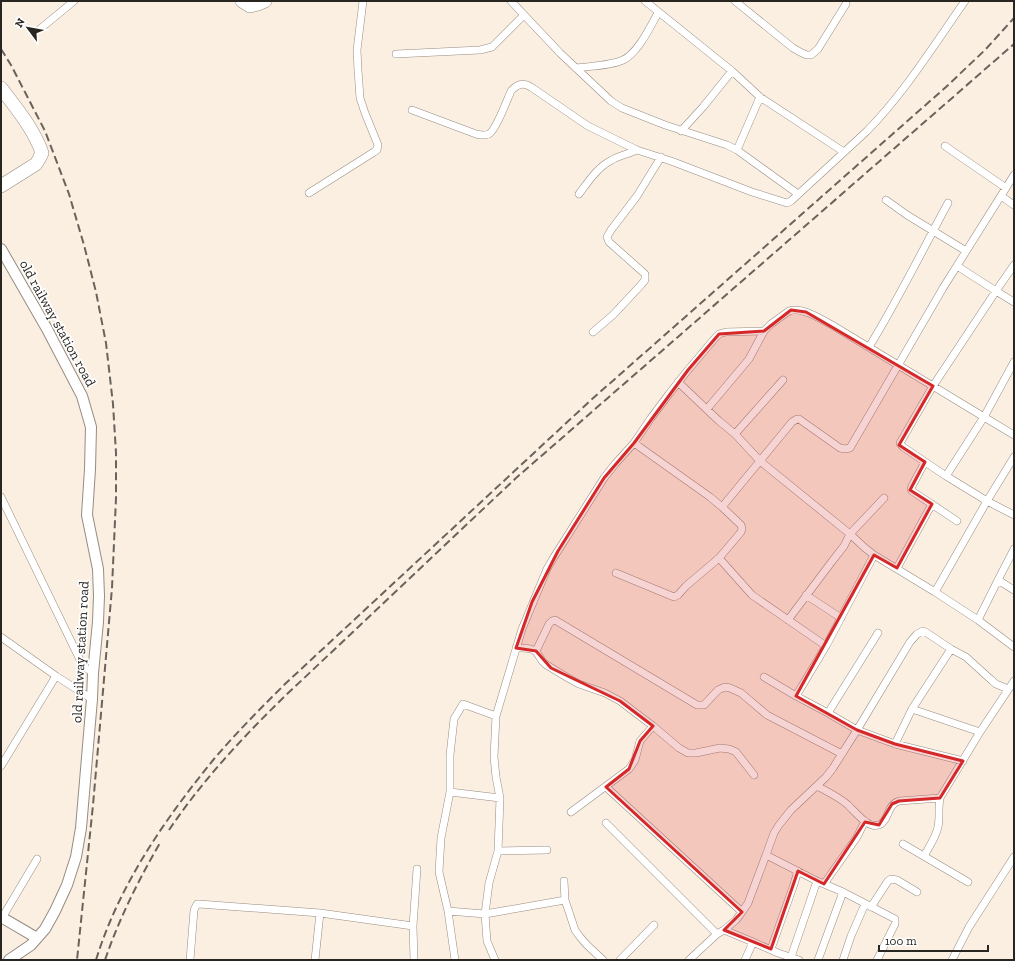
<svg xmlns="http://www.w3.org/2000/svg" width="1015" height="961" font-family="'Zilla Slab',serif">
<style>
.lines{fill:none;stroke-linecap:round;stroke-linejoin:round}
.street-casing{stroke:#968c80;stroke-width:8}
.secondary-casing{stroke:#968c80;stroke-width:12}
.highway-casing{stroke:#968c80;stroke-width:14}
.street{stroke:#fff;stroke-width:7}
.secondary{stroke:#fff;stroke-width:10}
.highway{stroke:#fff;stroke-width:13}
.rail{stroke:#6a635c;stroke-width:2;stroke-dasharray:8 4;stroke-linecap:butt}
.marked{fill:#d62828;fill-opacity:0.2;stroke:#d62828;stroke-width:3;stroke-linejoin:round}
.labels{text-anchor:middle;stroke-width:3.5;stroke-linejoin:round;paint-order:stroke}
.street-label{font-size:14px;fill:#292520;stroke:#fff}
</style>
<rect width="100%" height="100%" fill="#fbefe2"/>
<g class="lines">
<g class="street-casing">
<path id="street" d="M 511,1 L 560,53 L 611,101 L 622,108 L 665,125 L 727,145 L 737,150 L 798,194
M 645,1 L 732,71 L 760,97 L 844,152
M 735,1 L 793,48 L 802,53 L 807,55 L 811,55 L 818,49 L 846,4
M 40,29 L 74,1
M 396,54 L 480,50 L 492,47 L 524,15
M 576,68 C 590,66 610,66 623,60 C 638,53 650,27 658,13
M 412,110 L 476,134 C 480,135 485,136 489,134 C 496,130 507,100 511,91 C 517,84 523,82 531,87 L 588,126 L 637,150 L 671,161 L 752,192 L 787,203 L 791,201 L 867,131 C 905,92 934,45 965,1
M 681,131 L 703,107 L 732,71
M 945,146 L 1006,188
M 737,150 L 760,97
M 309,193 L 374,152 L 377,150 L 378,145 L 365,113 L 360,98 L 358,70 L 357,50 L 363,1
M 579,194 C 588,182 597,168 610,161 C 618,156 628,154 637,150
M 1001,196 L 1014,205
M 886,200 L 907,215 L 966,251
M 957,266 L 996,291 L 1014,265
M 1014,302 L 996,291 L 933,386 L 900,443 L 903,447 L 946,476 L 987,501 L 1014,515
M 593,332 L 613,315 L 641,285 L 645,280 L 645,274 L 609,242 L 607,237 L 611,230 L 637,196 L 661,157
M 869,347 C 898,300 922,251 948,203
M 678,382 L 719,421 L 735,434 L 760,461 L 850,534 L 865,548 L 874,555 L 935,592 L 978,620 L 1014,647
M 707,409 L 749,359 L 764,331 L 771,324 L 789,311 C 801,306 821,319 832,325 L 984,417 L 1014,435
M 735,434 L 783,380
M 925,462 L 912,486 L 911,489 L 912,491 L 957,521
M 946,476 L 984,417 L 1014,362
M 1,497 L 83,666 L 93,673
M 722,507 L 792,422 L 797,419 L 799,419 L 840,448 L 845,449 L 850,448 L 943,288 L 1014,175
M 719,558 L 752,595 L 826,646
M 897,568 L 932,504
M 616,573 L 674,597 L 678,595 L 686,586 L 719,558 L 741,532 L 742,529 L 741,525 L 722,507 L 710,497 L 634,443
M 998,580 L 1014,590
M 935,592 L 987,501 L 1014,457
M 806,595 L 841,618
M 788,620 L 830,564 L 844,546 L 850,534 L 884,498
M 978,620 L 998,580 L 1014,549
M 1,637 L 56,676 L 92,699
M 516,648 C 522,648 530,647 535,651 C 539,654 540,660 545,664 L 568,678 L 579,684 L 605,693 L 620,701 L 653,726 L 679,748 L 688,753 L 696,753 L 720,748 L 729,749 L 736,752 L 754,775
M 536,651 L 549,624 L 552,621 L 555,620 L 697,705 L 704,705 L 718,690 L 725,687 L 730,688 L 741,693 L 767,715 L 842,754
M 764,677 L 796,696 L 828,713 L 857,730 L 895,744 L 963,761
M 796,696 L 826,646 L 874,555
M 912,709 L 980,732
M 828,713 L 878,633
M 496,716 L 522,629 L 547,569 L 554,557 L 604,478 L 615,464 L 634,443 L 651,418 L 669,394 L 688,370 L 715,338 L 719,334 L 726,332 L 764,331
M 895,744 L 912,709 L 951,649
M 1,766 L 56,676
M 817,786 C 828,792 839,797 848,805 C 854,811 860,818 866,822 C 870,825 876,827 881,824 C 890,817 887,805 899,801 L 940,798
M 606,787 L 742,912
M 450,792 L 500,798
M 571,812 L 629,769 L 635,760 L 640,741 L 653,726
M 606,823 L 717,934
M 903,844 L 968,882
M 498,851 L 547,850
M 766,855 L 774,833 L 779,825 L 791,810 L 826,777 L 833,768 L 857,730 L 910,642 L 917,634 L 923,631 L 927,633 L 951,649 L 966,657 L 988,677 L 996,684 L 1008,689
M 924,856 C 929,847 936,837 938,827 C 940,818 938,808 940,798 L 980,732 L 1014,681
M 564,881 L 565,900 L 575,930 L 580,937 L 587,945 L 603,960
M 824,884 L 857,837 L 865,821
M 871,907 L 888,881 L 891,879 L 897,880 L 917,892
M 448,911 L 485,914 L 565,900
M 320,913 L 413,926
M 2,918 L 37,859
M 724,930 L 753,942
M 771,949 L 793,887 L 798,871
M 791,957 L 817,881
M 190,960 L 194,910 L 197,904 L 199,904 L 320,913 L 315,960
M 414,960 L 413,926 L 417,869
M 455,960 L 448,911 L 439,872 L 441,838 L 450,792 L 450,755 L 454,719 L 463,704 L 496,716 L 494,757 L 496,777 L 500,798 L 498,851 L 489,883 L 485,914 L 487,941 L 495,960
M 620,960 L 654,925
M 689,960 L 717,934 L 724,930 L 736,920 L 742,912 L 748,903 L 766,855 L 817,881 L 843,892 L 895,919 L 895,924 L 877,960
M 745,960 L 753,942 L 778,953 L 799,960
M 818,960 L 843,892
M 843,960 L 851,936 L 865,904
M 952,960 L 969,927 L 1014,857"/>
</g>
<g class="secondary-casing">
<path id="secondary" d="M 1,249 L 47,329 L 82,396 L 91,427 L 90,469 L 87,515 L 98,569 L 99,596 L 98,622 L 93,673 L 92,699 L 81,828 L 76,857 L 67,885 L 55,911 L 45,929 L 31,945 L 9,960
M 1,917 L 37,938"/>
</g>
<g class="highway-casing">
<path id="highway" d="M 242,1 L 250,6 L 258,4 L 265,1
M 1,88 C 16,108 34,129 42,153 L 39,159 L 36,164 L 1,186"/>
</g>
<use href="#street" class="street"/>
<use href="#secondary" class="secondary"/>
<use href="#highway" class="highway"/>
<path class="rail" d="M 1,49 L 11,65 L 45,131 L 69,194 L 84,245 L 96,292 L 106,343 L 113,404 L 116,453 L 116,498 L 112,588 L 93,805 L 77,960
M 169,830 C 202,781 242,738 284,697 L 516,478 L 1014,44
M 96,960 C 119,885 165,819 214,759 C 236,733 261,708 285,684 L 591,400 L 946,87 L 985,50 L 1014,18
M 105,960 C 119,919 138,881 160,843"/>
</g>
<path class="marked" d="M 791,310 L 806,312 L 933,386 L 899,445 L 925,462 L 910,490 L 932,504 L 897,568 L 874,555 L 796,696 L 857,730 L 895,744 L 963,761 L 940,798 L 899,801 L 892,804 L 879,825 L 865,822 L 824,884 L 798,871 L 771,949 L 724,930 L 742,912 L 606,787 L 629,769 L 640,741 L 653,726 L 620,701 L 551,668 L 536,651 L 516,648 L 532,602 L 558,551 L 604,478 L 634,443 L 688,370 L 719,334 L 764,331 Z"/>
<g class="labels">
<g class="street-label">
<text transform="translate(58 323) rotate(61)" y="5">old railway station road</text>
<text transform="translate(80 652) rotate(-87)" y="5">old railway station road</text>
</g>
</g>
<rect width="1015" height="961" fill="none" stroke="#292520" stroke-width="4"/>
<g transform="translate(28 28) rotate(302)" stroke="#ffffff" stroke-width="3" paint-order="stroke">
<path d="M0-3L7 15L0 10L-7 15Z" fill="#292520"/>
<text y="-6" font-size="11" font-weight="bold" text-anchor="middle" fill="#292520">N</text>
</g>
<path d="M879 945v6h109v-6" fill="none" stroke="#292520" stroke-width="2"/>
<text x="885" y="945" font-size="12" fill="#292520" stroke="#ffffff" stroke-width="3" paint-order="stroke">100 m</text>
</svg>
